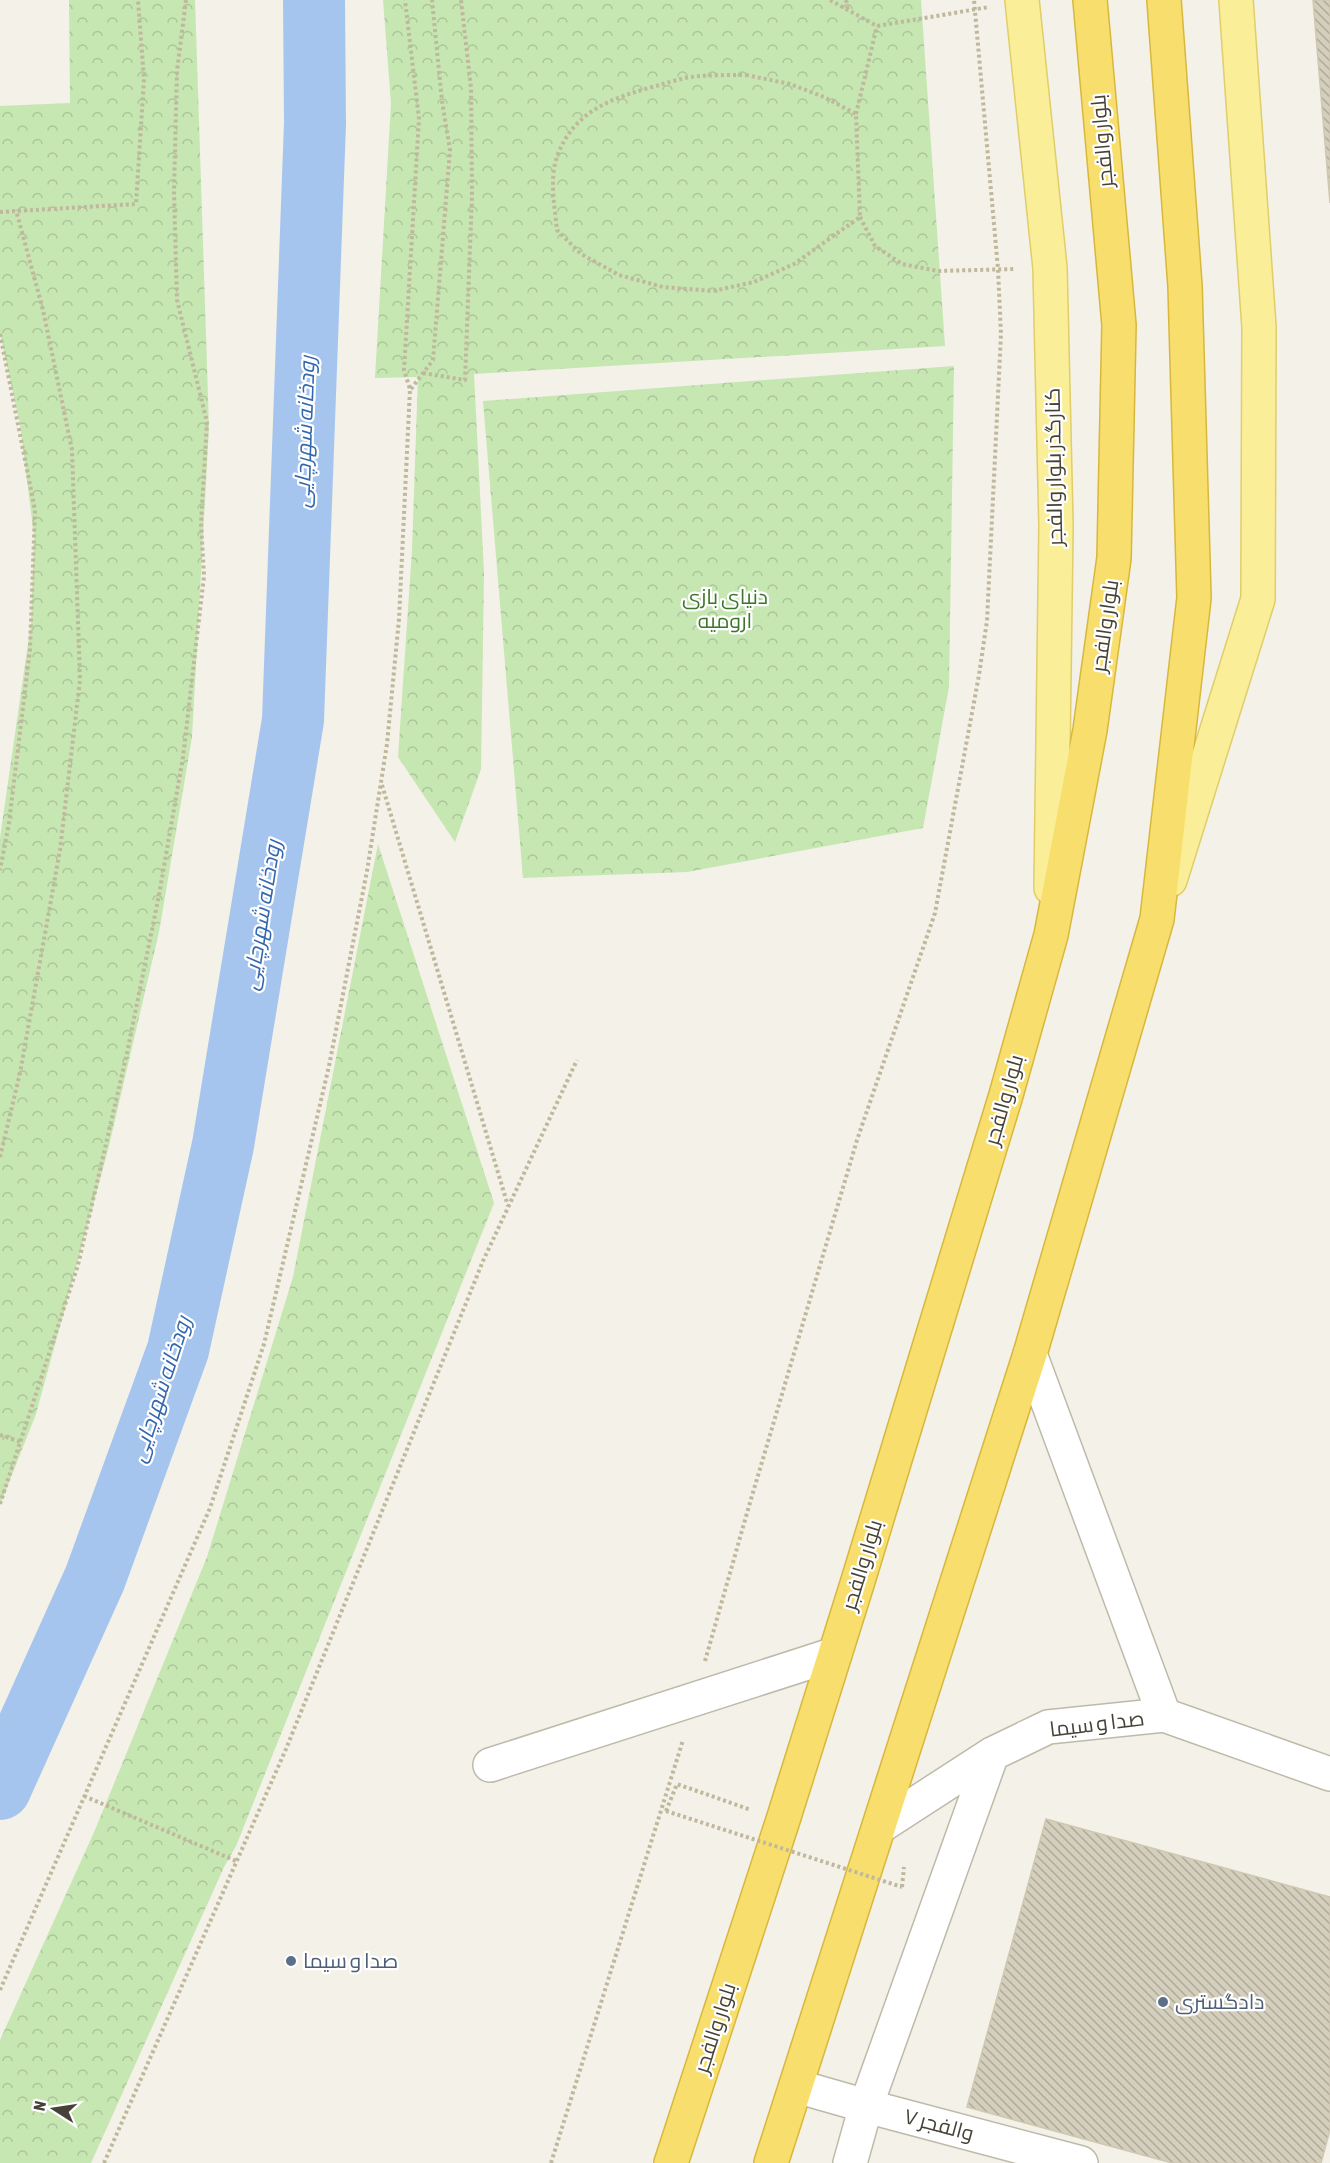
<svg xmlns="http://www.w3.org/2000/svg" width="1330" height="2163" font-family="'Asap Condensed',Cairo,sans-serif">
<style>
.park{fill:url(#park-crowns)}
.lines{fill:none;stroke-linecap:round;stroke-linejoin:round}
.river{stroke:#a6c5ee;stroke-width:62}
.building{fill:url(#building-back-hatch);stroke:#cfc8b1;stroke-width:1.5}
.minor-casing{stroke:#bebaaa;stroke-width:36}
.major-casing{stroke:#dfce69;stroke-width:36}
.highway-casing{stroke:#d8b73d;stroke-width:36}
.path{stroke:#bfb89c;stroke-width:4;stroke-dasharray:3 3;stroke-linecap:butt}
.minor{stroke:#fff;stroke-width:33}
.major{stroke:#faee99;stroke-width:33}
.highway{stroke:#f8df6d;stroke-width:33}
.path-bridge{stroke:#bfb89c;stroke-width:4;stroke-dasharray:3 3;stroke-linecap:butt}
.service-dot{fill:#5c6f8a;stroke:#fff;stroke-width:2}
.labels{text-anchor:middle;stroke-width:4.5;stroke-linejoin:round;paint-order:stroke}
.street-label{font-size:21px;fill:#464237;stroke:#fff}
.park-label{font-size:21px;fill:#3c762c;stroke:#fff}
.service-label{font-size:21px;fill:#4e5e75;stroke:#fff;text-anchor:start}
.water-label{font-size:22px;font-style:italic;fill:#3367ae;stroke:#fff}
</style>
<defs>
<pattern id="park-crowns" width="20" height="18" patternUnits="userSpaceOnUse" patternTransform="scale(1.5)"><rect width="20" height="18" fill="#c6e6b2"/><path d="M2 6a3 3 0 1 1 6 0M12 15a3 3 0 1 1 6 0" fill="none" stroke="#abc69a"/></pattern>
<pattern id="building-back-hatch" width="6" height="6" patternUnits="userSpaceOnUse" patternTransform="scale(1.5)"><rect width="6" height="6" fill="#d4cfbd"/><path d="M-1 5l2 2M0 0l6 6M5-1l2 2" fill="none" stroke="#aeaa9a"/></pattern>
</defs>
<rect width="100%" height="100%" fill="#f3f1e8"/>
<path class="park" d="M 69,0 L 195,0 L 209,427 L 192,737 L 159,932 L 108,1150 L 36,1414 L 0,1505 L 0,838 L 31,623 L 34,536 L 20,424 L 0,334 L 0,106 L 70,103 Z
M 383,0 L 921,0 L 945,346 L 474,374 L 484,573 L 481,769 L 455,842 L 398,757 L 412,550 L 418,377 L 375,378 L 391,103 Z
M 954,366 L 949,687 L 923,828 L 687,872 L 523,878 L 483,401 Z
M 378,844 L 494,1203 L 236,1846 L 224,1867 L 91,2163 L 0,2163 L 0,2040 L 95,1830 L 207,1557 L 293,1277 Z"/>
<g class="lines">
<path class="river" d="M 0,1789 L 95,1578 L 178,1350 L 223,1145 L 293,720 L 315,123 L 314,0"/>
</g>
<path class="building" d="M 1313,0 L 1330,0 L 1330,203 Z
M 1046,1819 L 1330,1897 L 1330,2130 L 1321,2163 L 1172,2163 L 967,2107 Z"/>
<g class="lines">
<g class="minor-casing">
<path id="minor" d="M 1030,1354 L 1164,1715
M 490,1765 L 835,1654
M 881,1826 L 992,1754 L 1048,1727 L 1164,1715 L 1330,1774
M 796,2086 L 866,2106 L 1081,2163
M 850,2163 L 866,2106 L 992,1754"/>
</g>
<g class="major-casing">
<path id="major" d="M 1022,0 L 1050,268 L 1056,526 L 1051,888
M 1170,880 L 1258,599 L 1259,327 L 1236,0"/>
</g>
<g class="highway-casing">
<path id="highway" d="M 671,2163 L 783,1820 L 857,1584 L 1006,1095 L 1051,935 L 1090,730 L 1114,558 L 1119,325 L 1090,0
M 771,2163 L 1030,1354 L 1157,919 L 1194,598 L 1185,286 L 1164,0"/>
</g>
<path class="path" d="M 830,0 L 877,26 L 989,7
M 846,0 L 848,10
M 746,75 L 790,84 L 824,97 L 856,114 L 860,217 L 794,264 L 754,282 L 713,291 L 663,287 L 619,275 L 581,254 L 557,230 C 555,208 549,179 557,157 C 573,111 612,98 656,86 C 670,82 685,77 700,76 C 715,75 731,75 746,75 Z
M 856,114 L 877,26
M 0,212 L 136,204 L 144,79 L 138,0
M 860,217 L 875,246 L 902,264 L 938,271 L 1015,269
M 0,334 L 35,510 L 30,649 L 9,823 L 0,870
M 423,373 L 465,380 L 472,195 L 471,88 L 461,0
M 411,389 L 433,360 L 450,150 L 442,101 L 432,0
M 382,785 L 508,1206
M 0,1157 L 20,1073 L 60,850 L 80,680 L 72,450 L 43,310 L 16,210
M 0,1435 L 21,1442
M 0,1504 L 78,1265 L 127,1053 L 159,895 L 183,757 L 204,576 L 201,523 L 207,422 L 177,300 L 174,192 L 177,71 L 186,0
M 705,1661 L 749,1506 L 857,1140 L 935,913 L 979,675 L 987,621 L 1001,334 L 998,269 L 974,0
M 84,1796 L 236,1861
M 666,1811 L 677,1784 L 751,1810
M 902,1887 L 904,1867
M 0,1990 L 210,1508 L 264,1344 L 329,1066 L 367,871 L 381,782 L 387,744 L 399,619 L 410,389 L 404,370 L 419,119 L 405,0
M 104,2163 L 286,1749 L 483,1261 L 577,1060
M 551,2163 L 683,1740"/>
<use href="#minor" class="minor"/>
<use href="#major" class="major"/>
<use href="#highway" class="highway"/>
<path class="path-bridge" d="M 666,1811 L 902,1887"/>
</g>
<g class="service-dot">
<circle cx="291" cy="1961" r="6"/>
<circle cx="1163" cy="2002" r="6"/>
</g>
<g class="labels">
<g class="street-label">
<text transform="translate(1102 141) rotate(-95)" y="7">بلوار والفجر</text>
<text transform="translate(1054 467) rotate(-91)" y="7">کنارگذر بلوار والفجر</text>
<text transform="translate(1105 626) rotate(-82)" y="7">بلوار والفجر</text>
<text transform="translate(1004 1100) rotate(-74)" y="7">بلوار والفجر</text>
<text transform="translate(862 1565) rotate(-73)" y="7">بلوار والفجر</text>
<text transform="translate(1097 1724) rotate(-7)" y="7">صدا و سیما</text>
<text transform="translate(715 2028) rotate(-72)" y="7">بلوار والفجر</text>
<text transform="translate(939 2125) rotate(15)" y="7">والفجر ۷</text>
</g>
<g class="park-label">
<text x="725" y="604">دنیای بازی<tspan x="725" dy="24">ارومیه</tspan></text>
</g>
<g class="service-label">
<text x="303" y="1968">صدا و سیما</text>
<text x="1175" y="2009">دادگستری</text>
</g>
<g class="water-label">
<text transform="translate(304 432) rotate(-88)" y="8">رودخانه شهرچایی</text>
<text transform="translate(261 915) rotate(-81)" y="8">رودخانه شهرچایی</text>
<text transform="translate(160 1389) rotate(-72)" y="8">رودخانه شهرچایی</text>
</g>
</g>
<g transform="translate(54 2109) rotate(282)" stroke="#ffffff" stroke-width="4.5" paint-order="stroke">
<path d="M0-4.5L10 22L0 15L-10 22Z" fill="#464237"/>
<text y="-9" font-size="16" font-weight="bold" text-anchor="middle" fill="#464237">N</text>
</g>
</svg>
